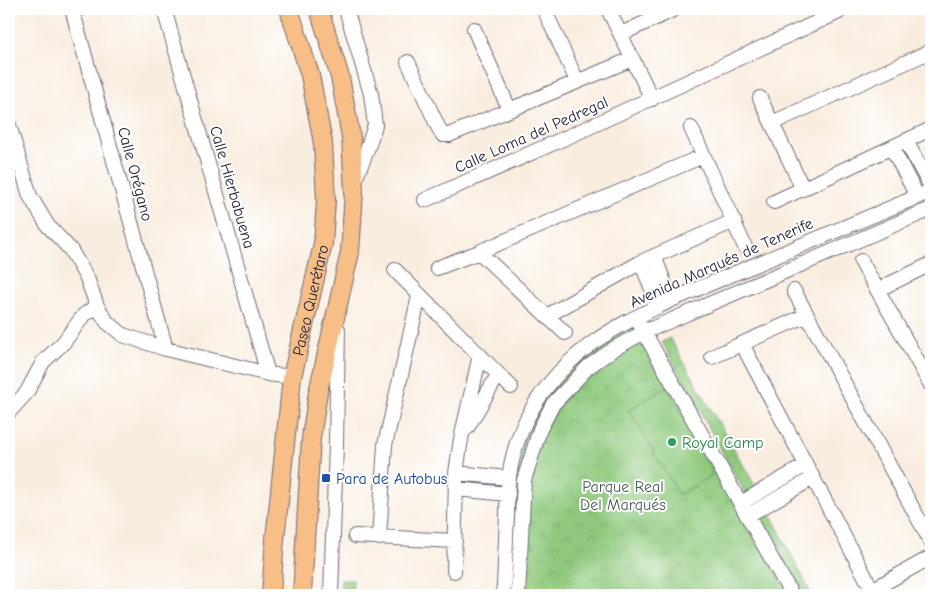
<svg xmlns="http://www.w3.org/2000/svg" width="940" height="604" font-family="'Comic Neue',sans-serif">
<style>
.park{fill:url(#park-crowns);stroke:#58765c}
.pitch{fill:#8fc97d;stroke:#58765c}
.lines{fill:none;stroke-linecap:round;stroke-linejoin:round}
.minor-casing{stroke:#6d6974;stroke-width:16}
.major-casing{stroke:#6d6974;stroke-width:20}
.minor{stroke:#fff;stroke-width:14}
.major{stroke:#f7be88;stroke-width:18}
.leisure-dot{fill:#2e9e5b;stroke:#fff;stroke-width:2}
.transit-dot{fill:#1a4fb4;stroke:#fff;stroke-width:2}
.labels{text-anchor:middle;stroke-width:4;stroke-linejoin:round;paint-order:stroke}
.street-label{font-size:16px;fill:#22223b;stroke:#fff}
.leisure-label{font-size:16px;fill:#27864d;stroke:#fff;text-anchor:start}
.transit-label{font-size:16px;fill:#164399;stroke:#fff;text-anchor:start}
.park-label{font-size:16px;fill:#485c52;stroke:#fff}
</style>
<defs>
<pattern id="park-crowns" width="20" height="18" patternUnits="userSpaceOnUse" patternTransform="scale(1.25)"><rect width="20" height="18" fill="#8fc97d"/><path d="M2 6a3 3 0 1 1 6 0M12 15a3 3 0 1 1 6 0" fill="none" stroke="#7bac6d"/></pattern>
</defs>
<rect width="100%" height="100%" fill="#fff"/>
<filter id="ink" filterUnits="userSpaceOnUse"><feTurbulence type="fractalNoise" baseFrequency=".02" numOctaves="2"/><feDisplacementMap in="SourceGraphic" scale="10" xChannelSelector="R" yChannelSelector="G"/><feConvolveMatrix kernelMatrix="1 2 1 2 8 2 1 2 1" color-interpolation-filters="sRGB"/></filter>
<filter id="wash" filterUnits="userSpaceOnUse"><feTurbulence type="fractalNoise" baseFrequency=".0096" numOctaves="4" result="noise"/><feDisplacementMap in="SourceGraphic" scale="20" xChannelSelector="R" yChannelSelector="G"/><feGaussianBlur stdDeviation="1.12" result="paint"/><feColorMatrix in="noise" values="0 0 0 0 0 0 0 0 0 0 0 0 0 0 0 0 0 1.4 0 .05"/><feComposite in="paint" operator="in"/></filter>
<g filter="url(#wash)">
<rect width="100%" height="100%" fill="#f9eddf"/>
<path class="park" d="M 634,321 L 640,332 L 587,365 L 530,452 L 517,595 L 503,595 L 515,454 L 556,379 Z
M 644,333 L 789,595 L 520,595 L 525,481 L 541,429 L 589,367 Z
M 670,338 L 757,489 L 746,495 L 662,342 Z
M 770,513 L 812,595 L 802,595 L 761,519 Z
M 341,580 L 353,580 L 352,595 L 341,595 Z"/>
<path class="pitch" d="M 667,387 L 713,474 L 679,495 L 629,410 Z"/>
</g>
<g filter="url(#ink)">
<g class="lines">
<g class="minor-casing">
<path id="minor" d="M 72,9 L 166,349
M 164,9 L 268,374
M 346,9 L 371,94 L 375,125 L 367,150 L 354,182
M 544,9 L 577,81
M 608,9 L 652,99
M 474,29 L 509,109
M 621,34 L 675,9
M 408,62 L 440,131 L 443,135 L 449,135 L 632,59
M 760,98 L 803,189
M 772,123 L 931,51
M 9,125 L 30,196 L 48,226 L 70,249 L 87,278 L 97,306 L 107,322 L 123,335 L 166,349 L 268,374 L 292,377
M 691,128 L 745,247
M 906,141 L 931,187
M 892,148 L 917,196
M 425,200 L 574,134 L 839,12
M 774,202 L 931,129
M 479,252 L 565,333
M 654,256 L 671,300
M 861,261 L 931,385
M 641,262 L 659,306
M 437,268 L 479,252 L 703,156
M 395,270 L 511,387
M 877,290 L 931,264
M 794,291 L 931,542
M 547,316 L 641,262 L 734,221
M 640,325 L 792,595
M 742,344 L 875,595
M 712,357 L 807,315
M 9,412 L 27,392 L 43,362 L 63,343 L 84,315 L 97,306
M 467,428 L 498,375
M 456,473 L 509,478
M 456,489 L 508,494
M 741,503 L 806,465
M 747,516 L 813,478
M 355,536 L 455,541
M 379,538 L 385,445 L 419,296
M 454,571 L 456,473 L 461,439 L 480,355
M 872,590 L 931,557
M 331,595 L 336,445 L 338,329
M 502,595 L 504,587 C 505,563 506,539 507,515 C 507,502 507,489 509,477 C 517,420 547,376 594,342 C 617,325 645,313 671,300 L 931,191
M 518,595 L 524,480 L 540,429 L 553,404 L 588,367 L 615,348 L 644,332 L 931,209"/>
</g>
<g class="major-casing">
<g id="major">
<path id="s1" d="M 271,595 L 275,539 L 292,377 L 323,244 L 326,200 L 323,143 L 310,75 L 289,9"/>
<path d="M 302,595 L 311,438 L 318,392 L 350,252 L 354,192 L 351,137 L 340,77 L 319,9"/>
</g>
</g>
<use href="#minor" class="minor"/>
<use href="#major" class="major"/>
</g>
</g>
<circle class="leisure-dot" cx="672" cy="442" r="5"/>
<rect class="transit-dot" x="321" y="473" width="10" height="10" rx="2.5"/>
<g class="labels">
<g class="street-label">
<text transform="translate(531 134) rotate(-24)" y="6">Calle Loma del Pedregal</text>
<text transform="translate(136 174) rotate(75)" y="6">Calle Orégano</text>
<text transform="translate(233 187) rotate(74)" y="6">Calle Hierbabuena</text>
<text transform="translate(721 262) rotate(-24)" y="6">Avenida Marqués de Tenerife</text>
<text dy="6" stroke="none"><textPath href="#s1" startOffset="298">Paseo Querétaro</textPath></text>
</g>
<g class="leisure-label">
<text x="682" y="448">Royal Camp</text>
</g>
<g class="transit-label">
<text x="336" y="484">Para de Autobus</text>
</g>
<g class="park-label">
<text x="623" y="492">Parque Real<tspan x="623" dy="18">Del Marqués</tspan></text>
</g>
</g>
<rect width="940" height="604" fill="none" stroke="#fff" stroke-width="30"/>
</svg>
